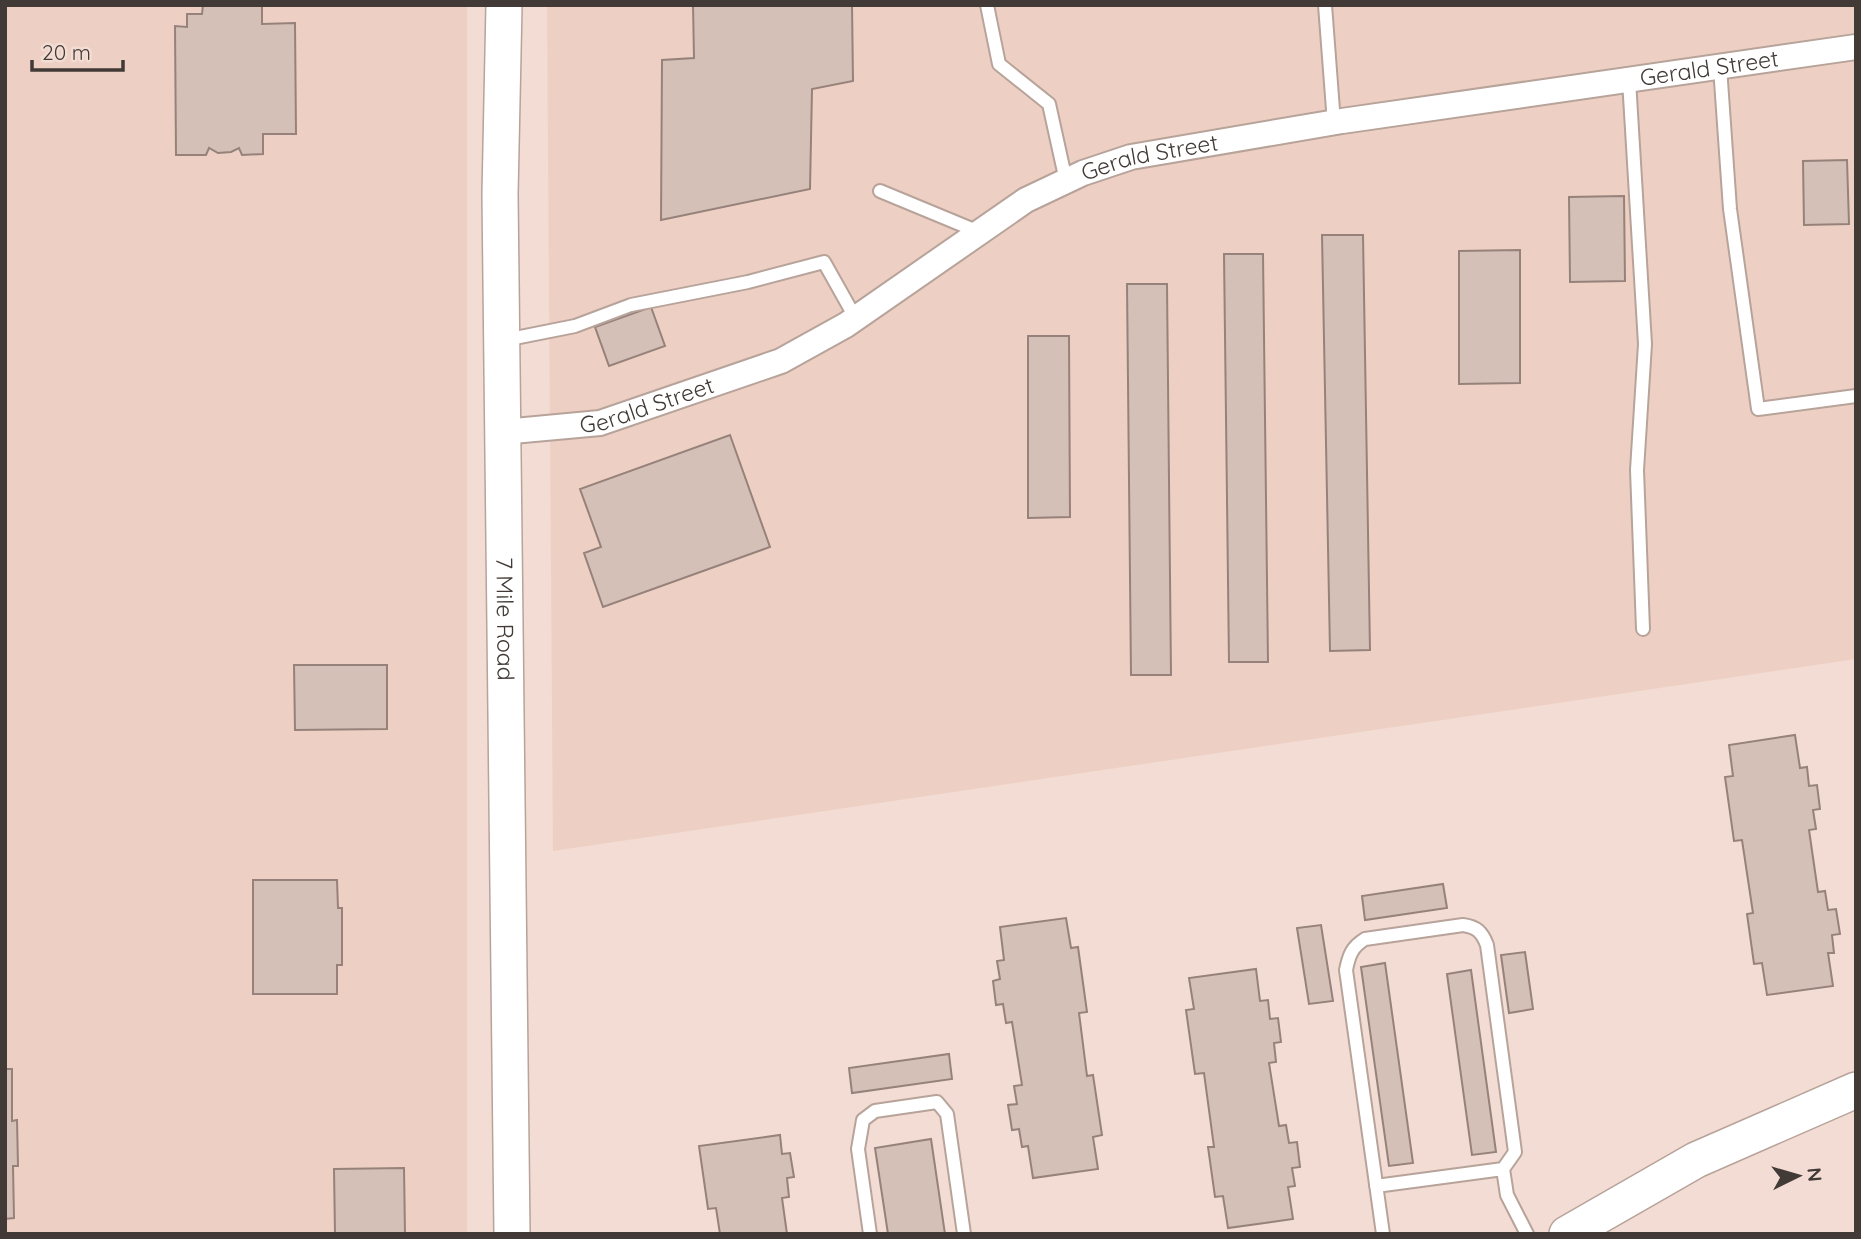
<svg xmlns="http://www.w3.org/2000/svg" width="1861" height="1239" font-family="Quicksand,sans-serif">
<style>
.built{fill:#edd0c3}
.building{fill:#d5c0b7;stroke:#96827a;stroke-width:2}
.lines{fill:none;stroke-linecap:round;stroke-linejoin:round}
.lane-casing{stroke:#b7a39a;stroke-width:16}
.street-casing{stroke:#b7a39a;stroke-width:28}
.secondary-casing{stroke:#b7a39a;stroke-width:38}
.lane{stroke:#fff;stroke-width:12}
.street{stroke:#fff;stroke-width:24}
.secondary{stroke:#fff;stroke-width:35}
.labels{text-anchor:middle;stroke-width:6;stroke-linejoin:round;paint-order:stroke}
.street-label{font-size:23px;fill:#423a36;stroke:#f2dcd3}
</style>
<rect width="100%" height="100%" fill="#f2dcd3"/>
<path class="built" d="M 5,5 L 467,5 L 467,1234 L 5,1234 Z
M 547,5 L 1856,5 L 1856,659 L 553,851 Z"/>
<path class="building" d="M 203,5 L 262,5 L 262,24 L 295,23 L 296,134 L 263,134 L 263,154 L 242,155 L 239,148 L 231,152 L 218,153 L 209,148 L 206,155 L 176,155 L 175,26 L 187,27 L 187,14 L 202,14 Z
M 693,5 L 852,5 L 853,81 L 812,89 L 810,189 L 661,220 L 662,60 L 694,58 Z
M 1847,160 L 1849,224 L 1804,225 L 1803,161 Z
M 1624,196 L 1625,281 L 1570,282 L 1569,197 Z
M 1322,235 L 1363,235 L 1370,650 L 1330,651 Z
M 1520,250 L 1520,383 L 1459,384 L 1459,251 Z
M 1224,254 L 1263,254 L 1268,662 L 1229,662 Z
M 1127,284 L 1167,284 L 1171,675 L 1131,675 Z
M 651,307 L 665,346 L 609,366 L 595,327 Z
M 1028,336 L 1069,336 L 1070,517 L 1028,518 Z
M 730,435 L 770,547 L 603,607 L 584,553 L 601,547 L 580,489 Z
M 294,665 L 387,665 L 387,729 L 295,730 Z
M 1795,735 L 1800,768 L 1807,767 L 1809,786 L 1817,785 L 1820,809 L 1813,810 L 1816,829 L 1809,830 L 1818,892 L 1825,891 L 1828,910 L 1836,909 L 1840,934 L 1832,935 L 1834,953 L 1828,953 L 1833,986 L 1767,995 L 1762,963 L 1754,964 L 1747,914 L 1753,913 L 1742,840 L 1734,841 L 1725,777 L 1733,776 L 1729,745 Z
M 253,880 L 337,880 L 338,908 L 342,908 L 342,965 L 337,965 L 337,994 L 253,994 Z
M 1443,884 L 1447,908 L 1365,920 L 1362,896 Z
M 1066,918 L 1071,948 L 1078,947 L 1087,1012 L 1079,1013 L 1087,1076 L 1093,1075 L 1102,1135 L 1093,1137 L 1098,1169 L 1033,1178 L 1028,1146 L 1022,1147 L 1019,1129 L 1012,1130 L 1008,1105 L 1017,1104 L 1014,1086 L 1022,1085 L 1012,1022 L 1006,1023 L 1003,1004 L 996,1005 L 993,981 L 1000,979 L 997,961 L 1004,960 L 1000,927 Z
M 1321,925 L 1333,1001 L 1309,1004 L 1297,928 Z
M 1525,952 L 1533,1009 L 1509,1013 L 1501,955 Z
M 1385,963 L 1413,1163 L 1389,1166 L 1361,967 Z
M 1256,969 L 1260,1001 L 1268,1000 L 1270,1019 L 1278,1018 L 1281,1042 L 1274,1043 L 1276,1062 L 1269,1063 L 1279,1126 L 1286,1125 L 1289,1143 L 1297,1142 L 1300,1167 L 1292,1168 L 1295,1186 L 1288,1187 L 1293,1219 L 1228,1228 L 1223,1196 L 1215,1197 L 1208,1147 L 1214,1147 L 1204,1073 L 1195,1074 L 1186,1010 L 1194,1009 L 1189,978 Z
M 1471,970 L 1496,1152 L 1472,1155 L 1447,974 Z
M 949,1054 L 952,1079 L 852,1093 L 849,1068 Z
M 5,1069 L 12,1069 L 12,1121 L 17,1120 L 18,1166 L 13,1166 L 14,1218 L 5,1219 Z
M 780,1135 L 782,1154 L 790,1153 L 794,1177 L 787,1178 L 789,1197 L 782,1198 L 787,1234 L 720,1234 L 716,1208 L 708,1209 L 699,1146 Z
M 931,1139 L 945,1234 L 888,1234 L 875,1148 Z
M 404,1168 L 405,1234 L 335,1234 L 334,1169 Z"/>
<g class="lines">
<g class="lane-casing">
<path id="lane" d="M 987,5 L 999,64 L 1049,104 L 1066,181
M 1325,5 L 1334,123
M 1720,67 L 1730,209 L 1758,409 L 1856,396
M 1629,80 L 1645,344 L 1637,470 L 1643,629
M 880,191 L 979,232
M 505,340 L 575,326 L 631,305 L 748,282 L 824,262 L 856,319
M 1376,1186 L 1503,1169
M 870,1234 L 858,1149 L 863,1120 L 875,1111 L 937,1102 L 947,1114 L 964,1234
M 1383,1234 L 1346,970 C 1349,955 1352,947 1365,939 L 1463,925 C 1477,927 1482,932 1487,945 L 1515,1152 L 1503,1169 L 1507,1195 L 1527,1234"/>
</g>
<g class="street-casing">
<g id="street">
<path id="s1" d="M 503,432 L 600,423 L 781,361 L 846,325 L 1026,200 L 1083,173 L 1131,157 L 1342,121 L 1856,47"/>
</g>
</g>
<g class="secondary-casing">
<g id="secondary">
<path id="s2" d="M 504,5 L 500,194 L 512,1234"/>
<path d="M 1567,1234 L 1696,1160 L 1856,1090"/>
</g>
</g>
<use href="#lane" class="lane"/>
<use href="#street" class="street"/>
<use href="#secondary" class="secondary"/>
</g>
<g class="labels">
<g class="street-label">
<text dy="8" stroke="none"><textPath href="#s1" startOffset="1281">Gerald Street</textPath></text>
<text dy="8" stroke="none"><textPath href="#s1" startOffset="714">Gerald Street</textPath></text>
<text dy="8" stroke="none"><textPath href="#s1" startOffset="147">Gerald Street</textPath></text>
<text dy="8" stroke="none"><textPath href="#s2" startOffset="614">7 Mile Road</textPath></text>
</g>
</g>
<rect width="1861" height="1239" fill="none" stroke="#423a36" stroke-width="14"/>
<g transform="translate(1798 1176) rotate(85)" stroke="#f2dcd3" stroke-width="5" paint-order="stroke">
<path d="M0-5L12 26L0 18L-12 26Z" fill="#423a36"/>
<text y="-10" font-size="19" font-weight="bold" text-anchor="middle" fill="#423a36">N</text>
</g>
<path d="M32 60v10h91v-10" fill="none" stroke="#423a36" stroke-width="3.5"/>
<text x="42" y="60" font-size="21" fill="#423a36" stroke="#f2dcd3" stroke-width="5" paint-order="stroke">20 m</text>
</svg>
